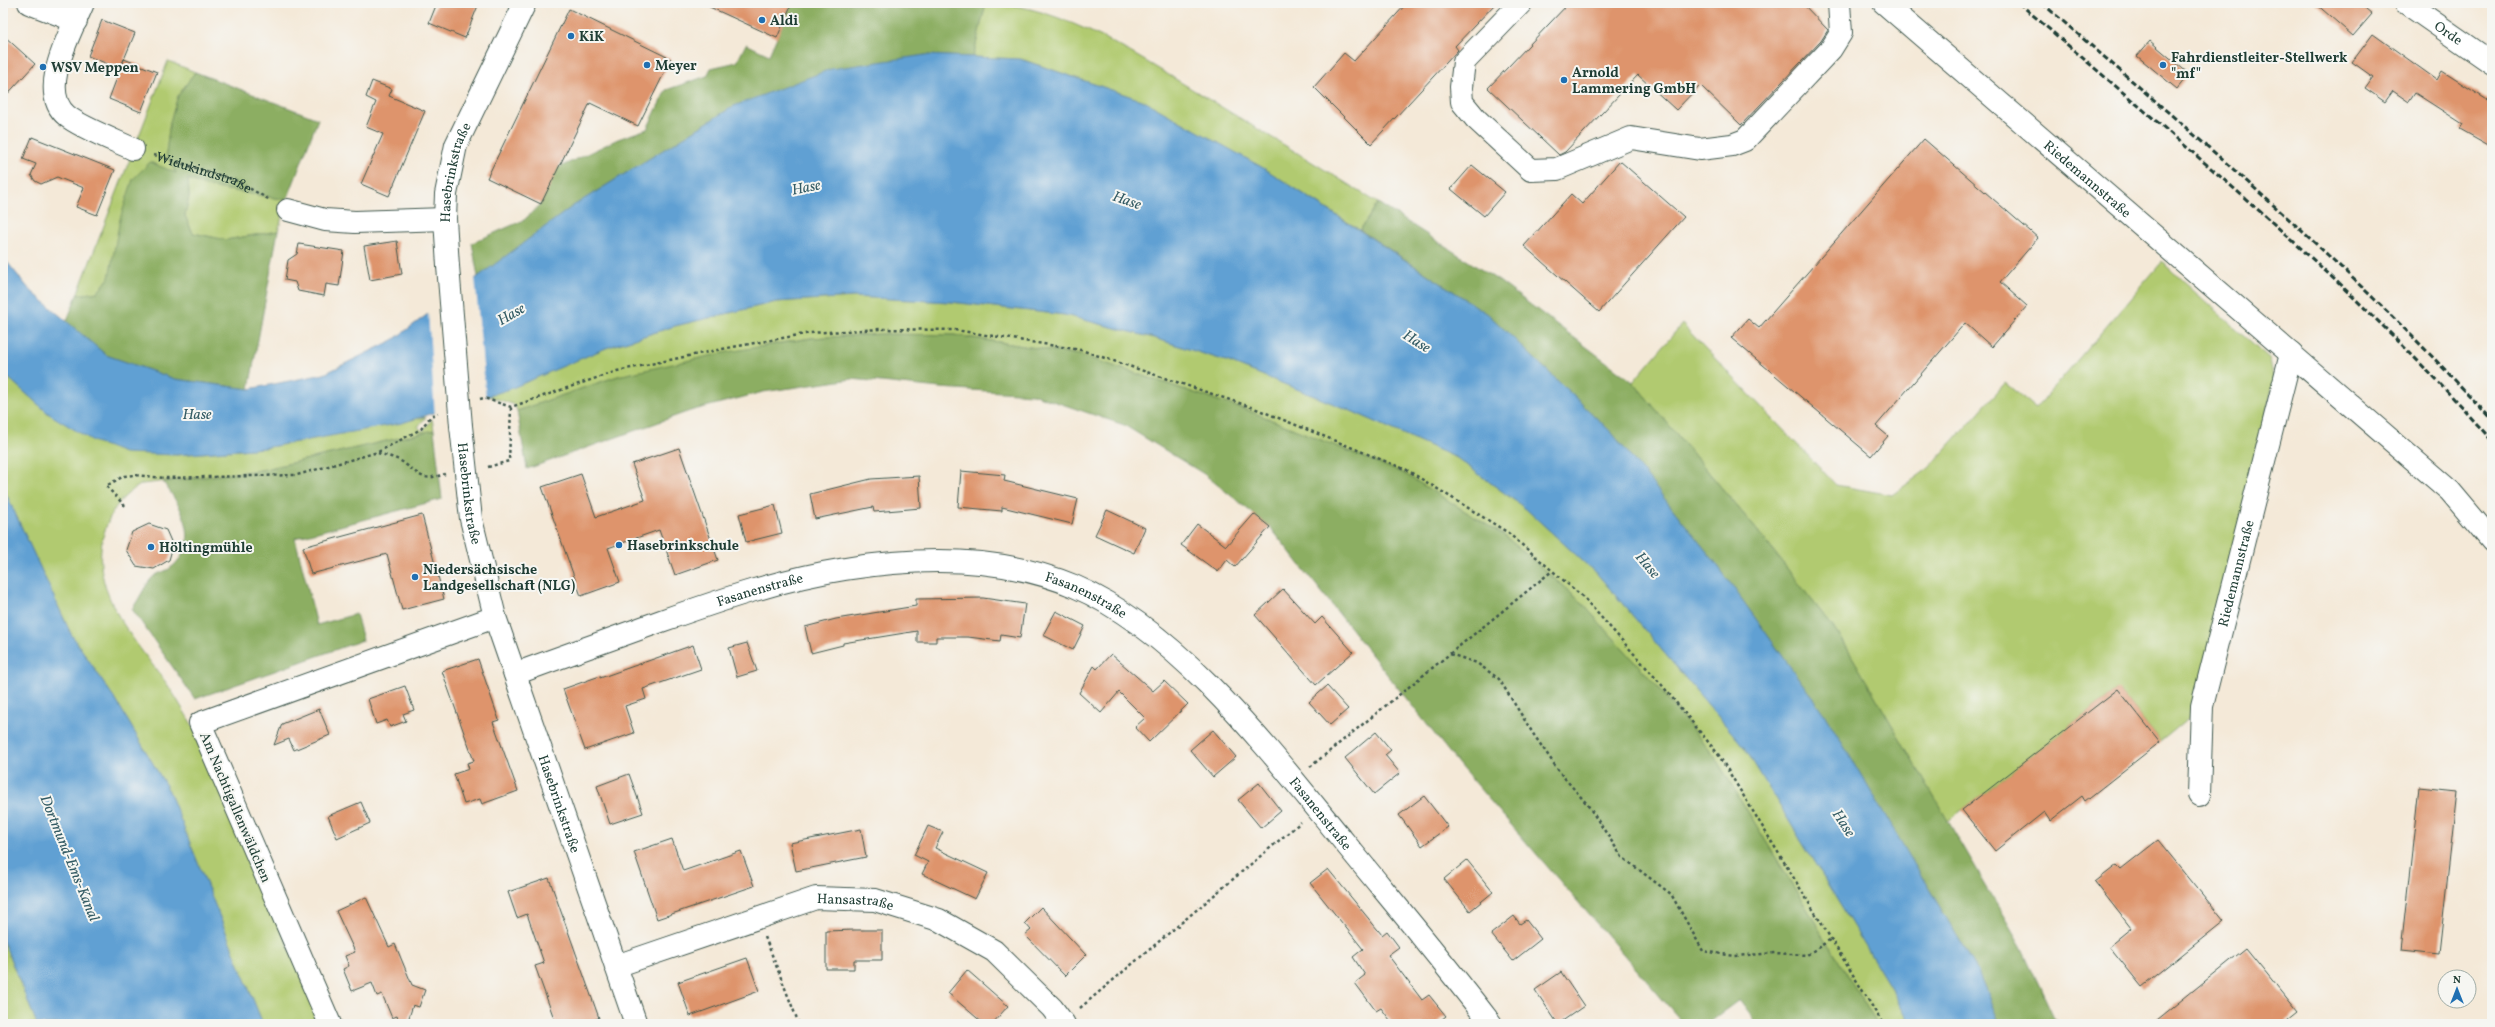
<svg xmlns="http://www.w3.org/2000/svg" width="2495" height="1027" font-family="Vollkorn,serif">
<style>
.green{fill:#b1ca70;stroke:#688452}
.forest{fill:#8cae62;stroke:#56764b}
.water{fill:#61a0d3;stroke:#406e84}
.pier{fill:#f4e9d8}
.building{fill:#de946c}
.lines{fill:none;stroke-linecap:round;stroke-linejoin:round}
.minor-casing{stroke:#3f574d;stroke-width:24}
.path{stroke:#3f574d;stroke-width:2.5;stroke-dasharray:3 3;stroke-linecap:butt}
.minor{stroke:#fff;stroke-width:22}
.rail{stroke:#1f3d34;stroke-width:3;stroke-dasharray:6 3;stroke-linecap:butt}
.minor-bridge-casing{stroke:#3f574d;stroke-width:24;stroke-linecap:butt}
.minor-bridge{stroke:#fff;stroke-width:22}
.poi-dot{fill:#1f6fb2;stroke:#f6f6f2;stroke-width:1.5}
.labels{text-anchor:middle;stroke-width:4;stroke-linejoin:round;paint-order:stroke}
.poi-label{font-size:14px;font-weight:bold;fill:#1f3d34;stroke:#f6f6f2;text-anchor:start}
.street-label{font-size:14px;fill:#1f3d34;stroke:#f6f6f2}
.water-label{font-size:15px;font-style:italic;fill:#335b64;stroke:#f6f6f2}
</style>
<rect width="100%" height="100%" fill="#f6f6f2"/>
<filter id="ink" filterUnits="userSpaceOnUse"><feTurbulence type="fractalNoise" baseFrequency=".025" numOctaves="2"/><feDisplacementMap in="SourceGraphic" scale="8" xChannelSelector="R" yChannelSelector="G"/><feConvolveMatrix kernelMatrix="1 2 1 2 8 2 1 2 1" color-interpolation-filters="sRGB"/></filter>
<filter id="wash" filterUnits="userSpaceOnUse"><feTurbulence type="fractalNoise" baseFrequency=".012" numOctaves="4" result="noise"/><feDisplacementMap in="SourceGraphic" scale="16" xChannelSelector="R" yChannelSelector="G"/><feGaussianBlur stdDeviation="0.9" result="paint"/><feColorMatrix in="noise" values="0 0 0 0 0 0 0 0 0 0 0 0 0 0 0 0 0 1.4 0 .05"/><feComposite in="paint" operator="in"/></filter>
<g filter="url(#wash)">
<rect width="100%" height="100%" fill="#f4e9d8"/>
<path class="green" d="M 986,3 C 1060,3 1143,60 1205,97 C 1263,132 1321,167 1378,203 L 1360,230 L 1265,169 L 1144,101 L 1021,59 L 973,57 Z
M 168,61 L 195,72 L 178,96 L 170,122 L 166,154 L 177,174 L 115,252 L 109,278 L 98,292 L 77,295 Z
M 188,178 L 205,186 L 287,200 L 278,231 L 226,240 L 193,233 L 185,216 L 189,197 Z
M 2162,262 L 2270,360 L 2274,380 L 2195,713 L 2160,742 L 2118,689 L 1948,821 L 1840,636 L 1756,529 L 1633,382 L 1682,324 L 1836,485 L 1892,495 L 1929,468 L 2005,383 L 2036,408 Z
M 853,297 L 951,302 L 1065,315 L 1154,338 L 1229,362 L 1349,410 L 1457,458 L 1526,509 L 1599,576 L 1744,747 L 1889,985 L 1911,1024 L 1877,1024 L 1714,756 L 1658,687 L 1580,601 L 1505,536 L 1405,474 L 1252,412 L 1080,355 L 954,335 L 881,334 L 811,338 L 780,343 L 618,376 L 517,411 L 515,405 L 488,396 L 606,348 L 675,326 L 776,302 Z
M 3,373 L 49,414 L 176,455 L 264,448 L 426,417 L 418,427 L 423,431 L 432,419 L 434,430 L 261,470 L 142,484 C 123,495 113,507 106,527 C 84,587 134,639 167,684 C 176,697 184,712 193,726 L 322,1024 L 263,1024 L 169,791 L 117,702 L 71,634 L 3,487 Z
M 3,941 L 37,1024 L 3,1024 Z"/>
<path class="forest" d="M 792,3 L 986,3 L 973,57 L 925,55 L 734,106 L 573,206 L 478,277 L 472,243 L 524,220 L 541,204 L 558,168 L 618,139 L 647,129 L 666,90 L 707,76 L 711,68 L 737,62 L 746,44 L 769,55 Z
M 195,72 L 318,119 L 287,200 L 205,186 L 188,179 L 189,197 L 185,216 L 193,233 L 226,240 L 278,231 L 249,389 L 175,379 L 106,355 L 66,323 L 77,295 L 98,292 L 109,278 L 120,219 L 133,179 L 150,162 L 176,173 L 166,154 L 170,122 L 178,96 Z
M 1378,203 L 1499,281 L 1633,382 L 1756,529 L 1840,636 L 2021,946 L 2057,1024 L 2000,1024 L 1975,966 L 1827,718 L 1715,562 L 1612,433 L 1488,314 L 1360,230 Z
M 881,334 L 954,335 L 1080,355 L 1252,412 L 1405,474 L 1505,536 L 1580,601 L 1658,687 L 1714,756 L 1877,1024 L 1757,1024 L 1739,1000 L 1706,1024 L 1684,1024 L 1460,766 L 1270,527 L 1204,474 L 1124,425 L 1032,394 L 940,388 L 852,379 L 763,392 L 690,411 L 527,469 L 517,411 L 618,376 L 723,353 L 811,338 Z
M 434,430 L 442,499 L 295,538 L 317,625 L 356,614 L 363,640 L 195,699 L 132,609 C 139,600 147,581 154,576 C 160,572 168,571 173,566 C 202,539 182,508 163,482 L 261,470 Z"/>
<path class="water" d="M 925,55 L 1020,59 L 1144,101 L 1265,169 L 1488,314 L 1612,433 L 1715,562 L 1827,718 L 1975,966 L 2000,1024 L 1911,1024 L 1889,985 L 1744,747 L 1599,576 L 1526,509 L 1457,458 L 1349,410 L 1229,362 L 1154,338 L 1065,315 L 951,302 L 853,297 L 776,302 L 675,326 L 606,348 L 510,389 L 402,423 L 264,448 L 176,455 L 124,453 L 93,441 L 49,414 L 3,373 L 3,257 L 29,289 L 106,355 L 175,379 L 249,389 L 324,374 L 393,340 L 573,206 L 734,106 L 831,69 Z
M 3,487 L 71,634 L 117,702 L 169,791 L 263,1024 L 37,1024 L 3,941 Z"/>
<path class="pier" d="M 475,277 L 486,399 L 435,416 L 428,312 Z"/>
<g id="blocks">
<path class="building" d="M 437,3 L 479,3 L 465,38 L 429,23 Z
M 701,3 L 792,3 L 777,38 Z
M 1407,3 L 1496,3 L 1455,46 L 1458,50 L 1371,144 L 1314,87 L 1344,53 L 1354,61 Z
M 1569,3 L 1802,3 L 1828,30 L 1821,41 L 1741,125 L 1700,85 L 1676,110 L 1638,75 L 1565,152 L 1559,155 L 1488,88 Z
M 2315,3 L 2359,3 L 2372,14 L 2353,36 Z
M 569,9 L 671,59 L 638,126 L 590,103 L 541,204 L 487,178 Z
M 102,20 L 135,33 L 120,69 L 88,56 Z
M 2373,34 L 2437,80 L 2442,71 L 2492,103 L 2492,147 L 2460,129 L 2463,124 L 2415,93 L 2409,102 L 2393,91 L 2385,102 L 2365,88 L 2373,77 L 2352,62 Z
M 3,35 L 35,64 L 3,99 Z
M 2150,41 L 2189,74 L 2177,89 L 2137,56 Z
M 124,59 L 157,72 L 141,112 L 109,99 Z
M 372,81 L 392,89 L 389,96 L 425,111 L 389,196 L 361,184 L 383,134 L 366,127 L 376,102 L 366,97 Z
M 32,137 L 115,170 L 97,215 L 76,207 L 84,188 L 57,177 L 41,184 L 35,181 L 31,175 L 36,164 L 23,159 Z
M 1924,139 L 2038,238 L 2000,282 L 2027,306 L 1992,347 L 1965,323 L 1876,426 L 1888,436 L 1871,456 L 1731,338 L 1748,319 L 1759,328 Z
M 1620,161 L 1684,217 L 1599,312 L 1524,246 L 1571,194 L 1582,204 Z
M 1472,165 L 1505,192 L 1484,216 L 1451,189 Z
M 397,241 L 402,274 L 370,280 L 364,246 Z
M 299,244 L 344,251 L 339,286 L 326,284 L 324,296 L 298,291 L 295,282 L 285,280 L 288,260 L 297,254 Z
M 679,448 L 718,560 L 675,575 L 659,530 L 608,548 L 620,582 L 581,596 L 542,487 L 581,474 L 596,517 L 645,500 L 632,464 Z
M 961,471 L 1005,475 L 1004,481 L 1078,499 L 1072,524 L 1002,507 L 1002,511 L 958,507 Z
M 919,476 L 921,508 L 874,512 L 873,507 L 815,519 L 810,494 L 871,479 Z
M 775,505 L 782,533 L 746,542 L 739,514 Z
M 1107,510 L 1145,528 L 1134,553 L 1095,535 Z
M 1254,514 L 1270,527 L 1235,567 L 1227,560 L 1218,572 L 1181,545 L 1197,524 L 1226,546 Z
M 422,515 L 444,599 L 402,610 L 387,554 L 311,574 L 303,547 Z
M 149,524 L 166,530 L 173,546 L 169,560 L 154,569 L 136,566 L 126,550 L 132,532 Z
M 1283,589 L 1315,624 L 1322,617 L 1353,652 L 1316,685 L 1255,615 Z
M 983,598 L 1025,604 L 1020,638 L 1001,635 L 1000,641 L 968,637 L 936,637 L 936,642 L 917,642 L 917,631 L 843,643 L 843,645 L 811,653 L 805,627 L 836,619 L 916,606 L 916,599 Z
M 1056,611 L 1085,626 L 1073,650 L 1043,635 Z
M 747,643 L 757,671 L 737,677 L 729,648 Z
M 693,645 L 701,669 L 643,689 L 646,699 L 625,706 L 634,733 L 585,750 L 563,689 L 600,676 L 600,678 Z
M 1111,654 L 1153,691 L 1164,681 L 1188,704 L 1149,742 L 1135,727 L 1145,718 L 1119,692 L 1101,713 L 1079,693 L 1094,666 L 1097,669 Z
M 478,659 L 499,720 L 493,722 L 518,791 L 482,804 L 480,799 L 464,804 L 454,774 L 469,769 L 467,763 L 474,761 L 442,671 Z
M 405,686 L 414,710 L 403,714 L 406,721 L 390,727 L 387,720 L 376,724 L 368,699 Z
M 1327,686 L 1348,709 L 1330,725 L 1309,702 Z
M 2118,689 L 2160,742 L 2085,801 L 2082,796 L 2050,821 L 2044,812 L 1995,851 L 1962,810 Z
M 319,709 L 330,735 L 294,750 L 289,739 L 274,745 L 282,724 Z
M 1213,730 L 1236,757 L 1213,777 L 1190,750 Z
M 1376,732 L 1391,750 L 1385,755 L 1400,773 L 1374,794 L 1345,758 Z
M 629,774 L 643,813 L 610,824 L 597,786 Z
M 1259,783 L 1281,811 L 1261,828 L 1238,800 Z
M 2419,787 L 2457,791 L 2439,954 L 2401,950 Z
M 1424,796 L 1448,827 L 1422,846 L 1399,815 Z
M 361,802 L 370,823 L 337,838 L 328,816 Z
M 928,826 L 943,832 L 935,848 L 988,873 L 975,899 L 922,874 L 928,862 L 914,855 Z
M 861,829 L 866,857 L 796,871 L 790,843 Z
M 672,839 L 683,871 L 741,851 L 754,886 L 657,919 L 634,852 Z
M 2158,840 L 2224,921 L 2142,987 L 2109,946 L 2131,928 L 2095,882 L 2117,865 L 2121,869 Z
M 1467,860 L 1493,892 L 1470,911 L 1444,879 Z
M 1328,869 L 1382,935 L 1387,931 L 1399,947 L 1388,955 L 1422,1000 L 1429,995 L 1446,1016 L 1436,1024 L 1393,1024 L 1381,1008 L 1376,1011 L 1355,983 L 1365,975 L 1353,957 L 1363,949 L 1310,883 Z
M 549,878 L 599,1018 L 582,1024 L 556,1024 L 535,966 L 544,963 L 527,914 L 517,918 L 508,892 Z
M 366,897 L 389,947 L 395,944 L 412,985 L 425,990 L 419,1007 L 413,1005 L 407,1024 L 400,1024 L 397,1016 L 392,1018 L 382,994 L 377,996 L 372,983 L 352,991 L 343,969 L 349,966 L 345,956 L 355,952 L 336,911 Z
M 1041,907 L 1086,955 L 1065,976 L 1025,935 L 1031,930 L 1025,923 Z
M 1514,916 L 1520,924 L 1526,920 L 1541,939 L 1513,961 L 1491,934 Z
M 854,930 L 882,930 L 882,960 L 854,960 L 854,969 L 826,969 L 826,931 Z
M 2246,948 L 2298,1012 L 2283,1024 L 2152,1024 Z
M 747,958 L 759,991 L 690,1016 L 678,982 Z
M 967,970 L 1008,1006 L 992,1024 L 984,1024 L 948,993 Z
M 1561,972 L 1584,1006 L 1558,1024 L 1535,990 Z"/>
</g>
</g>
<g filter="url(#ink)">
<use href="#blocks" fill-opacity="0" stroke="#3f574d" stroke-width="1"/>
<g class="lines">
<g class="minor-casing">
<g id="minor">
<path d="M 29,3 L 76,21"/>
<path d="M 83,3 C 72,31 36,91 67,116 C 80,127 116,141 133,149"/>
<path d="M 1521,3 L 1464,62 L 1461,87 L 1462,102 L 1476,119 L 1531,170 L 1557,169 L 1631,138 L 1700,149 L 1732,145 L 1745,140 L 1831,49 L 1841,33 L 1839,3"/>
<path id="s2" d="M 1884,3 L 2450,491 L 2492,541"/>
<path id="s3" d="M 2406,3 L 2492,63"/>
<path d="M 288,210 L 325,220 L 355,222 L 445,219"/>
<path id="s4" d="M 448,266 L 445,219 L 446,194 L 456,145 L 525,3"/>
<path id="s5" d="M 461,426 L 471,519 L 495,617 L 636,1024"/>
<path id="s6" d="M 515,674 C 563,656 612,639 661,621 C 721,600 781,579 845,569 C 920,557 1003,556 1074,586 C 1181,632 1272,754 1345,843 C 1394,903 1444,962 1491,1024"/>
<path id="s7" d="M 2199,795 L 2202,706 L 2291,354"/>
<path id="s8" d="M 616,966 L 816,898 L 875,900 L 939,920 L 994,951 L 1052,1008 L 1064,1024"/>
<path d="M 330,1024 L 200,723 L 495,617"/>
</g>
</g>
<g class="path">
<path id="s1" d="M 154,155 L 235,180 L 270,200"/>
<path d="M 480,399 L 484,398 L 511,407 L 617,371 L 722,349 L 810,333 L 881,329 L 955,330 L 1081,350 L 1254,408 L 1407,470 L 1507,532 L 1583,597 L 1661,684 L 1718,754 L 1883,1024"/>
<path d="M 378,453 C 387,456 398,458 405,464 C 422,477 423,481 445,474"/>
<path d="M 488,467 L 509,461 L 511,407"/>
<path d="M 125,506 L 106,486 L 124,476 L 134,475 L 165,478 L 297,475 L 378,452 L 421,429 L 431,416 L 438,413"/>
<path d="M 1450,654 L 1477,663 L 1499,679 L 1534,735 L 1561,774 L 1587,804 L 1622,857 L 1671,894 L 1703,951 L 1735,956 L 1775,953 L 1807,955 L 1831,939"/>
<path d="M 1310,767 L 1552,571"/>
<path d="M 765,937 L 799,1024"/>
<path d="M 1080,1008 L 1301,822"/>
</g>
<use href="#minor" class="minor"/>
<path class="rail" d="M 2019,3 C 2181,144 2350,279 2492,441
M 2042,3 C 2196,137 2354,268 2492,420"/>
<g class="minor-bridge-casing">
<path id="minor-bridge" d="M 448,266 L 461,426"/>
</g>
<use href="#minor-bridge" class="minor-bridge"/>
</g>
</g>
<g class="poi-dot">
<circle cx="762" cy="20" r="4"/>
<circle cx="571" cy="36" r="4"/>
<circle cx="647" cy="65" r="4"/>
<circle cx="2163" cy="65" r="4"/>
<circle cx="43" cy="67" r="4"/>
<circle cx="1564" cy="80" r="4"/>
<circle cx="619" cy="545" r="4"/>
<circle cx="151" cy="547" r="4"/>
<circle cx="415" cy="577" r="4"/>
</g>
<g class="labels">
<g class="poi-label">
<text x="770" y="25">Aldi</text>
<text x="579" y="41">KiK</text>
<text x="2171" y="62">Fahrdienstleiter-Stellwerk<tspan x="2171" dy="16">"mf"</tspan></text>
<text x="655" y="70">Meyer</text>
<text x="51" y="72">WSV Meppen</text>
<text x="1572" y="77">Arnold<tspan x="1572" dy="16">Lammering GmbH</tspan></text>
<text x="627" y="550">Hasebrinkschule</text>
<text x="159" y="552">Höltingmühle</text>
<text x="423" y="574">Niedersächsische<tspan x="423" dy="16">Landgesellschaft (NLG)</tspan></text>
</g>
<g class="street-label">
<text dy="5" stroke="none"><textPath href="#s3" startOffset="52">Orde</textPath></text>
<text dy="5" stroke="none"><textPath href="#s1" startOffset="53">Widukindstraße</textPath></text>
<text dy="5" stroke="none"><textPath href="#s4" startOffset="95">Hasebrinkstraße</textPath></text>
<text dy="5" stroke="none"><textPath href="#s2" startOffset="269">Riedemannstraße</textPath></text>
<text dy="5" stroke="none"><textPath href="#s5" startOffset="68">Hasebrinkstraße</textPath></text>
<text dy="5" stroke="none"><textPath href="#s7" startOffset="226">Riedemannstraße</textPath></text>
<text dy="5" stroke="none"><textPath href="#s6" startOffset="259">Fasanenstraße</textPath></text>
<text dy="5" stroke="none"><textPath href="#s6" startOffset="594">Fasanenstraße</textPath></text>
<text dy="5" stroke="none"><textPath href="#s5" startOffset="392">Hasebrinkstraße</textPath></text>
<text transform="translate(236 807) rotate(67)" y="5">Am Nachtigallenwäldchen</text>
<text dy="5" stroke="none"><textPath href="#s6" startOffset="918">Fasanenstraße</textPath></text>
<text dy="5" stroke="none"><textPath href="#s8" startOffset="251">Hansastraße</textPath></text>
</g>
<g class="water-label">
<text transform="translate(806 187) rotate(-11)" y="5">Hase</text>
<text transform="translate(1127 200) rotate(19)" y="5">Hase</text>
<text transform="translate(511 314) rotate(-30)" y="5">Hase</text>
<text transform="translate(1417 341) rotate(32)" y="5">Hase</text>
<text x="197" y="419">Hase</text>
<text transform="translate(1648 565) rotate(50)" y="5">Hase</text>
<text transform="translate(1844 823) rotate(57)" y="5">Hase</text>
<text transform="translate(70 858) rotate(68)" y="5">Dortmund-Ems-Kanal</text>
</g>
</g>
<rect width="2495" height="1027" fill="none" stroke="#f6f6f2" stroke-width="16"/>
<g transform="translate(2457 989)"><circle r="19" fill="#f6f6f2" stroke="#a0aca6"/>
<path d="M0-3L7 15L0 10L-7 15Z" fill="#1f6fb2"/>
<text y="-6" font-size="11" font-weight="bold" text-anchor="middle" fill="#1f3d34">N</text>
</g>
</svg>
